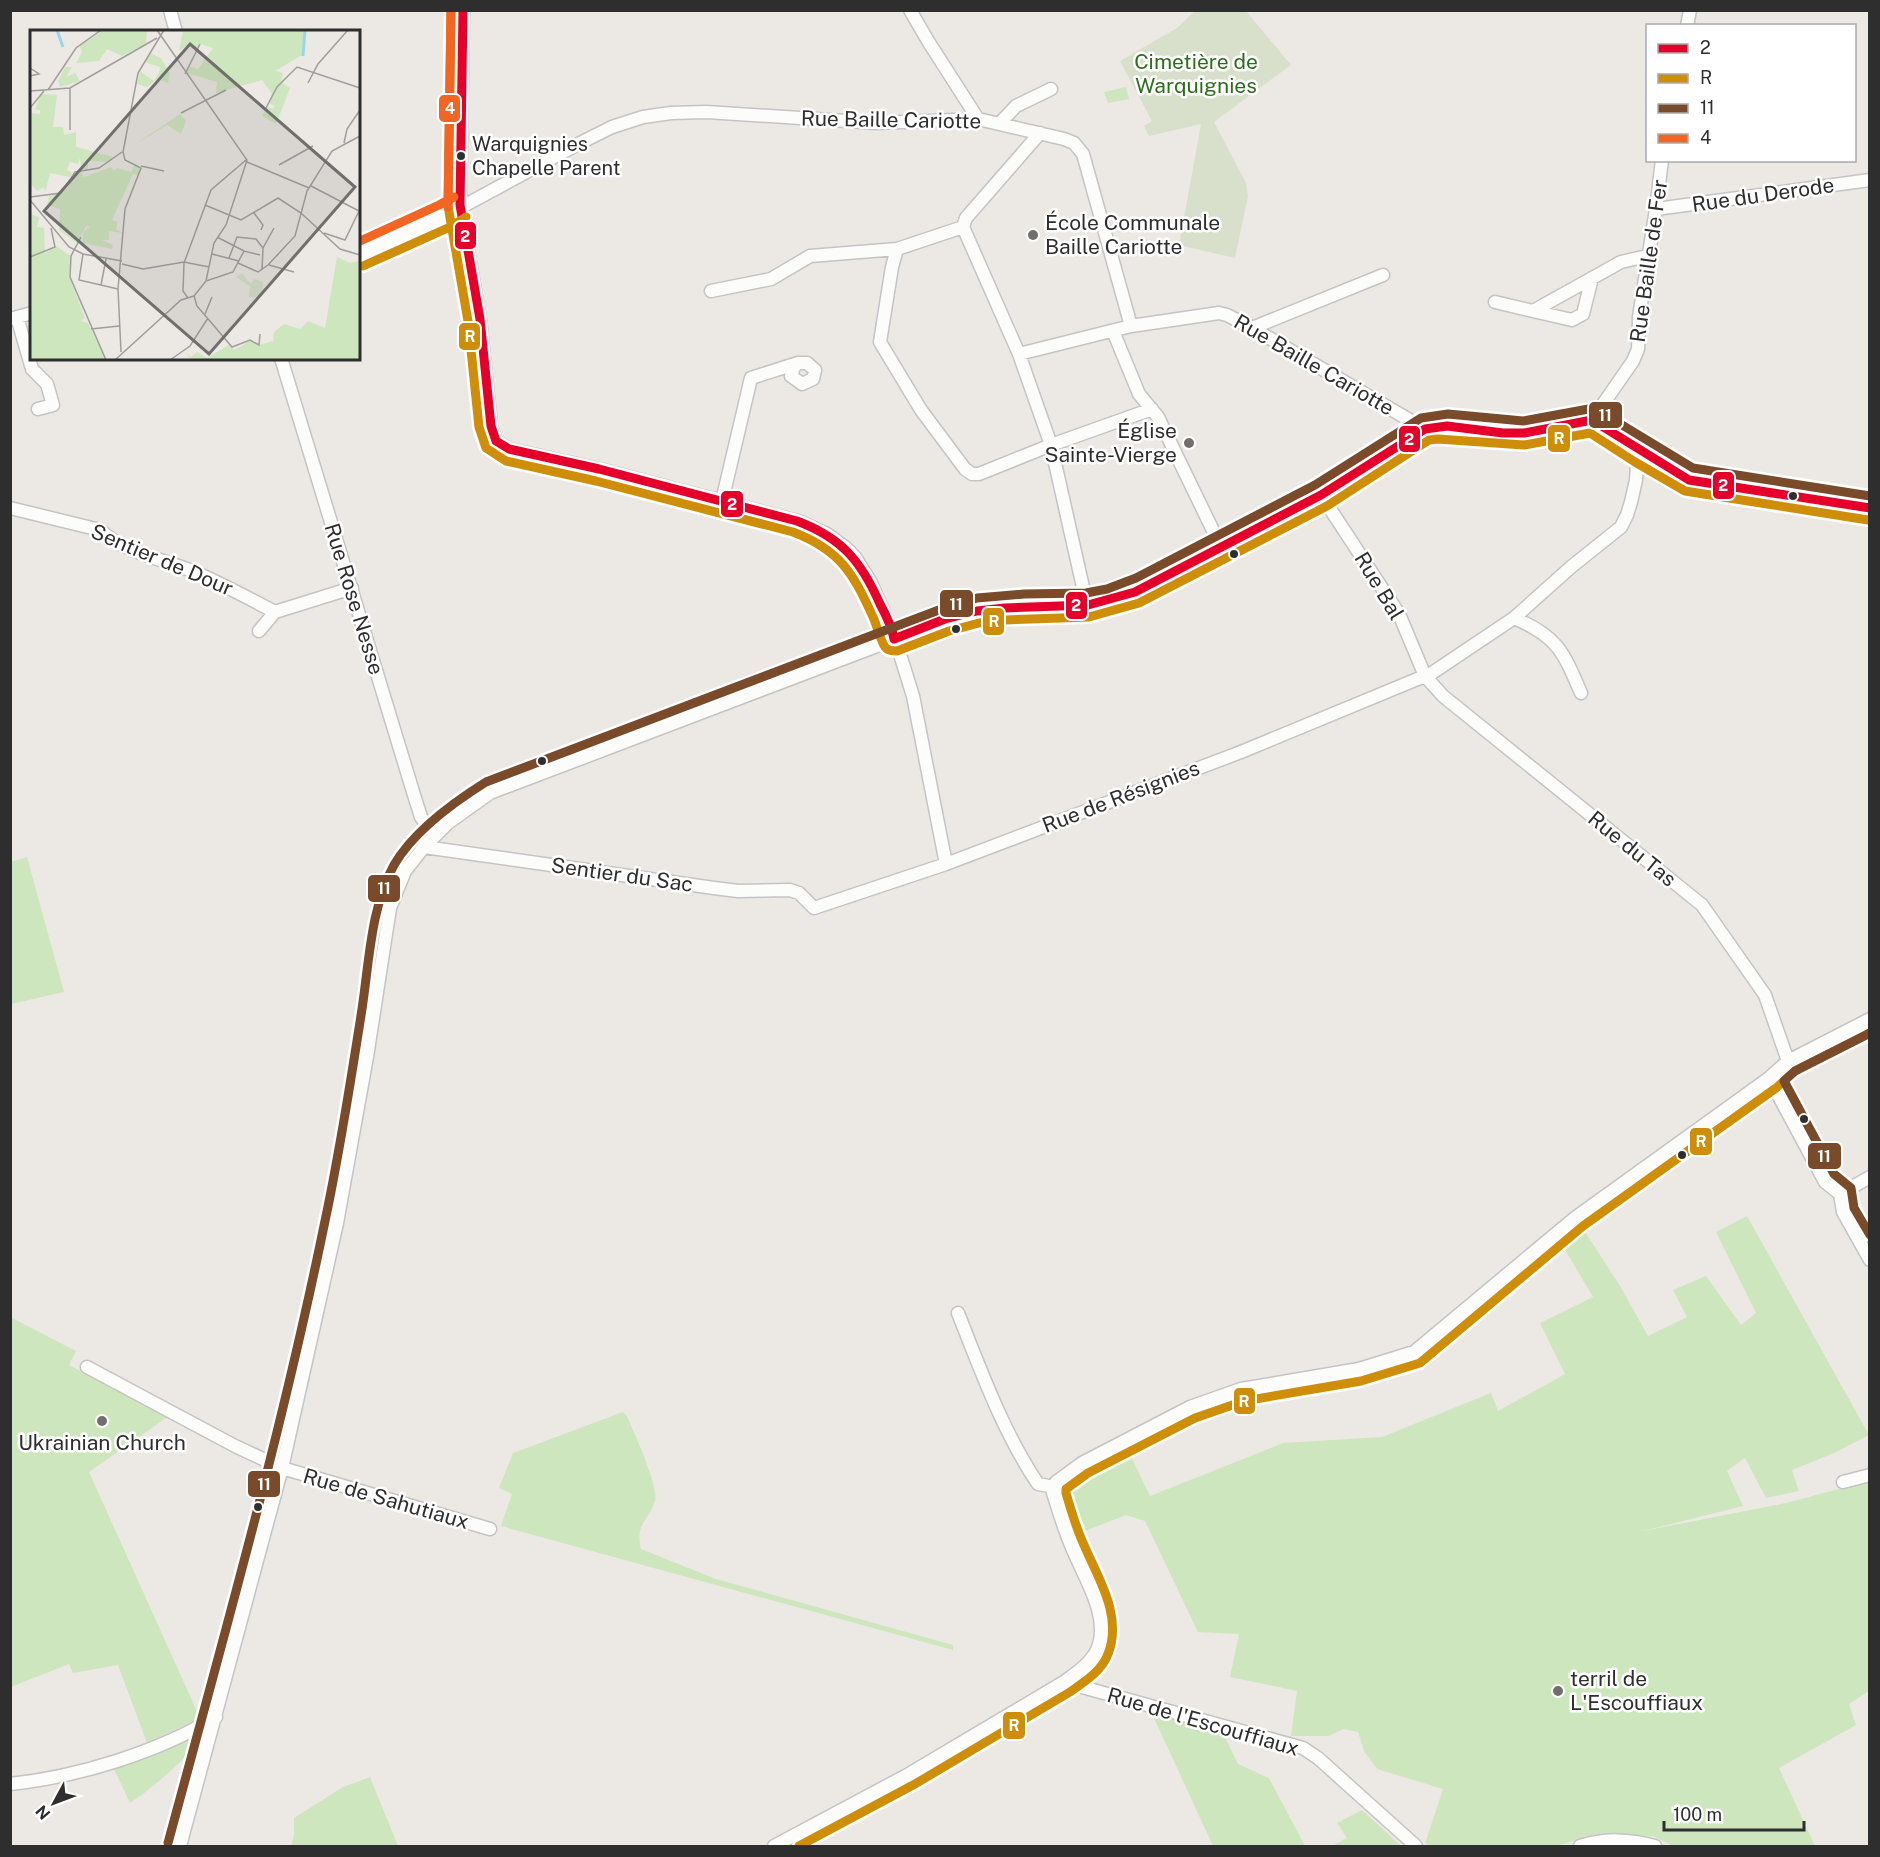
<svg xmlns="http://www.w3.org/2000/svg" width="1880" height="1857" font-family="'Public Sans',sans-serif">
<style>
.green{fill:#cee6be}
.cemetery{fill:#d8e0cc}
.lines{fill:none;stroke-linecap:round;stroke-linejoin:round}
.minor-casing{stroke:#c5c4c5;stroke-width:15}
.minor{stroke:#fcfcfb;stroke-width:12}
.bus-1-casing{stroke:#fff;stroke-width:14}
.bus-2-casing{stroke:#fff;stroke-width:14}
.bus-3-casing{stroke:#fff;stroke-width:14}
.bus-4-casing{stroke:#fff;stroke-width:14}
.bus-1{stroke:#e4002b;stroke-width:9}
.bus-2{stroke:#cf8e09;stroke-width:9}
.bus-3{stroke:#7a4b2a;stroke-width:9}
.bus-4{stroke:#f26522;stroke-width:9}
.bus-dot{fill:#2e2e2e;stroke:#fff;stroke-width:2}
.poi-dot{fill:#706f6e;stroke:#fff;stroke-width:2}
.labels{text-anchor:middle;stroke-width:5;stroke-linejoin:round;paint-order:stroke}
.bus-label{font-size:20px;fill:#2e2e2e;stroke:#fff;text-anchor:start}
.park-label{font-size:21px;fill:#2c6e1b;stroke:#fff}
.street-label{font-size:21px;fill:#2e2e2e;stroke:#fff}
.poi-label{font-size:21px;fill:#2e2e2e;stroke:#fff;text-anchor:start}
.inset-river{fill:none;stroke:#99d6ec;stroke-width:3}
.inset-road{fill:none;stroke:#a09e9b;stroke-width:1.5}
.view{fill:#706f6e;fill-opacity:0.15;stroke:#706f6e;stroke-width:3}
.inset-edge{fill:none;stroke:#2e2e2e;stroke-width:3}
.line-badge{stroke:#fff;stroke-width:2}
.badge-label{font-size:16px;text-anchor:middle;font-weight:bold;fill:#fff}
</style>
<rect width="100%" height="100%" fill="#ece8e4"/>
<path class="green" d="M 1126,87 L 1129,99 L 1108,103 L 1104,92 Z
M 27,857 L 64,992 L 11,1004 L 11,862 Z
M 1747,1216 L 1869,1435 L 1834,1453 L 1792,1470 L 1799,1491 L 1766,1498 L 1745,1458 L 1727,1471 L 1743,1506 L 1643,1531 L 1786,1503 L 1869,1481 L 1869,1691 L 1849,1704 L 1856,1725 L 1779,1768 L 1815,1846 L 1673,1846 L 1653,1836 L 1640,1838 L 1614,1833 L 1595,1834 L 1557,1846 L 1429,1846 L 1425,1843 L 1443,1789 L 1377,1769 L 1364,1751 L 1358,1732 L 1343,1729 L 1329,1736 L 1291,1736 L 1297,1691 L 1230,1677 L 1239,1634 L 1198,1632 L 1145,1521 L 1126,1515 L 1075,1535 C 1071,1525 1064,1513 1065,1503 C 1066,1472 1105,1460 1127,1448 L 1150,1496 L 1283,1443 L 1382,1437 L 1491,1393 L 1498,1411 L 1565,1374 L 1540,1323 L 1593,1297 L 1561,1243 L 1582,1227 L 1620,1286 L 1648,1336 L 1687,1317 L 1673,1290 L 1706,1276 L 1741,1325 L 1756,1313 L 1716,1232 Z
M 10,1317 L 76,1351 L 69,1365 L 169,1416 L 89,1472 L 200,1718 L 147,1743 L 118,1665 L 73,1673 L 69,1664 L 11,1687 Z
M 623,1412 L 627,1416 C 634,1433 659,1486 655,1501 C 648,1523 635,1522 641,1549 L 716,1579 L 953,1645 L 953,1650 L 501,1526 L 512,1494 L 499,1488 L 513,1453 Z
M 1153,1716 L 1221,1729 L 1238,1764 L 1269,1778 L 1305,1846 L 1213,1846 Z
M 196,1730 L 203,1733 C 194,1754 150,1790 130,1803 L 112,1765 Z
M 370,1777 L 398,1846 L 291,1846 L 294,1835 L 294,1818 L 343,1787 Z
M 1362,1810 L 1401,1846 L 1332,1846 L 1347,1838 L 1337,1823 Z"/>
<path class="cemetery" d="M 1246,11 L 1291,65 L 1214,122 L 1246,183 L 1248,196 L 1235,258 L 1179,245 L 1201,124 L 1149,136 L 1144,126 L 1152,121 L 1120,61 L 1177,28 L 1195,11 Z"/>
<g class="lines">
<g class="minor-casing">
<path id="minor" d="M 170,10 L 176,32
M 463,10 L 460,205 L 480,319 L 491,426 L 496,441 L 509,449 L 599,469 L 801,522 L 827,534 L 845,547 L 855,557 L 870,581 L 893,632 L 913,696 L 946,864
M 910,10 L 928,41 L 978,119
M 1687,26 L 1690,10
M 1000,123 L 1016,106 L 1051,89
M 1656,209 L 1870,180
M 963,227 L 1019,354 L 1131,326 L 1219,313 L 1227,315 L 1252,328 L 1425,429
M 963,227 L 897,249 L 892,267 L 880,342 L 921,410 L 965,469 L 972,474 L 979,474 L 1051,445 L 1152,409
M 963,227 L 966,218 L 1040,133
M 358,255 L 445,216 L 582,142 L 612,127 L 643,117 L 671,113 L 706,112 L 877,123 L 978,119 L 1064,139 L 1074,143 L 1083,154 L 1131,326
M 711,291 L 771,279 L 810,256 L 897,249
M 1495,302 L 1533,311 L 1621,262 L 1647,256
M 1533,311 L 1572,320 L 1583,314 L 1592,278
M 17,317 L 32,369 L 47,384 L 53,405 L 38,409
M 10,319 L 32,313
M 1252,328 L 1383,275
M 1113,331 L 1139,394 L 1158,417 L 1221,547
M 1019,354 L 1051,445 L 1087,605
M 281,358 L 414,795 L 421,817 L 435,836
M 1592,420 L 1641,452 L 1689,480 L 1870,508
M 1592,420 L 1633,361 L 1638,349 L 1639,317 L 1656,209 L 1662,160
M 1321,495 L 1399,614 L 1425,676 L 1443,696 L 1702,905 L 1765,995 L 1788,1061
M 722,501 L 751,378 L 798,363 L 807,363 L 815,370 L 813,379 L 802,384 L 791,376 L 794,367 L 798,363
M 10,508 L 100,530 C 125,553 162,559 192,571 C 221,583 248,598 275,612
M 1514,618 C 1557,636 1563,651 1581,693
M 259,631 L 275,612 L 352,588
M 424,847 L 714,888 L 738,891 L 790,890 L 799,893 L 814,908 L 946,864 L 1241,752 L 1432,673 L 1514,618 L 1571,567 L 1621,527 L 1627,515 L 1631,502 L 1636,480 L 1637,464 L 1641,452
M 1769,1078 L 1825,1182 L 1840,1194 L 1843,1212 L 1870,1260
M 1840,1194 L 1870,1177
M 958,1313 C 981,1371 1003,1432 1038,1484 L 1054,1487
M 87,1367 L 235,1446 L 282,1468 L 490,1529
M 1843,1482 L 1870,1475
M 1064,1682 L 1303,1748 L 1318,1758 L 1416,1846
M 10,1784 C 78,1777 158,1752 216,1717
M 180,1846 L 282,1468 L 337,1223 L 367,1057 L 390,908 L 405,871 L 424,847 L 448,823 L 490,793 L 956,616 L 978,610 L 1024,606 L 1087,605 L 1110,601 L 1141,589 L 1321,495 L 1425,429 C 1455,421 1484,433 1514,433 C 1540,433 1566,426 1592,420
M 774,1846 L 909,1774 L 1064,1682 C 1076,1673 1090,1664 1097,1650 C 1111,1618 1085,1579 1073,1550 C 1065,1532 1059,1512 1053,1493 L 1056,1482 L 1082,1463 L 1190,1407 L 1241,1389 L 1359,1369 L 1414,1352 L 1576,1217 L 1769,1078 L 1788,1061 L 1870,1019
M 1580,1846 C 1606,1838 1629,1839 1655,1846"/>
</g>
<use href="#minor" class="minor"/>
<g class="bus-1-casing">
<path id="bus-1" d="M 463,10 L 460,205 L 480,319 L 491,426 L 496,441 L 509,449 L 599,469 L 797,521 C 842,538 861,561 880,604 C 886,615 892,627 894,639
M 1592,420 L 1689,480 L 1870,508
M 894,639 L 945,619 L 977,611 L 1005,608 L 1088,605 L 1135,592 L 1321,495 L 1425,429 L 1447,426 L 1503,433 L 1524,433 L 1592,420"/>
</g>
<g class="bus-2-casing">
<path id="bus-2" d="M 451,10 L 448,206 L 468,321 L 479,427 L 486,448 L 506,461 L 596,481 L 793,532 C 840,550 853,573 873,617 C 876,623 881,642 885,647 C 888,651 892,651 897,651 L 949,631 L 979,623 L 1005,620 L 1089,617 L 1139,603 L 1327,506 L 1429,440 L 1438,439 L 1524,445 L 1590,433 L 1635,462 L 1685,491 L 1868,520
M 363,266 L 450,227 L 466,217
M 799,1846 L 915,1784 L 1070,1692 C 1084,1682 1102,1671 1108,1654 C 1123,1616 1098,1578 1084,1545 C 1076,1528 1071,1510 1066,1493 L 1066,1489 L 1088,1473 L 1195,1418 L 1244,1401 L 1361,1381 L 1420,1363 L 1583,1226 L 1776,1088 L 1795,1071 L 1870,1033"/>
</g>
<g class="bus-3-casing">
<path id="bus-3" d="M 1870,1033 L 1795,1071 L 1784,1081 L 1834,1174 L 1851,1188 L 1854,1208 L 1870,1235
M 168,1843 C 224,1636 282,1431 325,1221 C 340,1151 351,1080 362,1009 C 369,963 371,906 394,865 C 413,832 454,802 486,782 L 952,605 L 977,598 L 1024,594 L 1086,593 L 1107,589 L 1136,578 L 1315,485 L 1421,418 L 1448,414 L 1523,421 L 1594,408 L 1693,468 L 1870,496"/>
</g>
<g class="bus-4-casing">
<path id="bus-4" d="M 448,207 L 451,10
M 358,242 L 439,205 L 454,197"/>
</g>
<use href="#bus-1" class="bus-1"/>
<use href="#bus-2" class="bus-2"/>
<use href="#bus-3" class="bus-3"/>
<use href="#bus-4" class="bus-4"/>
</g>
<g class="bus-dot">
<circle cx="461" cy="156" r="5"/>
<circle cx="1793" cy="496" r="5"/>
<circle cx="1234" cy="554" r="5"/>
<circle cx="956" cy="629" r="5"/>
<circle cx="542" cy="761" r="5"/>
<circle cx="1804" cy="1119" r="5"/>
<circle cx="1682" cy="1155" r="5"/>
<circle cx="258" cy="1507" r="5"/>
</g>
<g class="poi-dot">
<circle cx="1033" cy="235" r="6"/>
<circle cx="1189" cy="443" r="6"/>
<circle cx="102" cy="1421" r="6"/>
<circle cx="1558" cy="1691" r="6"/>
</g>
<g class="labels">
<g class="bus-label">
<text x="472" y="151">Warquignies<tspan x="472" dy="24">Chapelle Parent</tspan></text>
</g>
<g class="park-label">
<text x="1196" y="69">Cimetière de<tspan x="1196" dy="24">Warquignies</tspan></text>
</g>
<g class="street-label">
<text transform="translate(891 120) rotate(1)" y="7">Rue Baille Cariotte</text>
<text transform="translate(1763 195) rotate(-8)" y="7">Rue du Derode</text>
<text transform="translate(1649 261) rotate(-82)" y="7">Rue Baille de Fer</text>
<text transform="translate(1314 365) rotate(30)" y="7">Rue Baille Cariotte</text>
<text transform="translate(162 560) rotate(23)" y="7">Sentier de Dour</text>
<text transform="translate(1379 586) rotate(59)" y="7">Rue Bal</text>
<text transform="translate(354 599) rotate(73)" y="7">Rue Rose Nesse</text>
<text transform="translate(1121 797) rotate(-21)" y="7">Rue de Résignies</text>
<text transform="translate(1632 849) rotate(39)" y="7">Rue du Tas</text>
<text transform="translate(622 875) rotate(8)" y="7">Sentier du Sac</text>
<text transform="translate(386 1499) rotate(16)" y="7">Rue de Sahutiaux</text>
<text transform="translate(1203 1722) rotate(16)" y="7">Rue de l'Escouffiaux</text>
</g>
<g class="poi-label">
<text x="1045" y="230">École Communale<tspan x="1045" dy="24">Baille Cariotte</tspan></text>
<text x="1177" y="438" text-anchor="end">Église<tspan x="1177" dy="24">Sainte-Vierge</tspan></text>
<text x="102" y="1450" text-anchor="middle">Ukrainian Church</text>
<text x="1570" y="1686">terril de<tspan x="1570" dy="24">L'Escouffiaux</tspan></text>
</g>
</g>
<g transform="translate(30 30)">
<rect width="330" height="330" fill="#ece8e4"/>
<path d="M 71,0 L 117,0 L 116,14 L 92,26 L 77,19 L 69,31 L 46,33 L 52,22 L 49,15 ZM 153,0 L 274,0 L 272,25 L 245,41 L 253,43 L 251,52 L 260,58 L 246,94 L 232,86 L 237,77 L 243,79 L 245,76 L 239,73 L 242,64 L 232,50 L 186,63 L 187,52 L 156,43 L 158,36 L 168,39 L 183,18 L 171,14 L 167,19 L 159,15 L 149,21 ZM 120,23 L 131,28 L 140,43 L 138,53 L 127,49 L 117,57 L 107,54 L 110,41 L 124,51 L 129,43 L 130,37 L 115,32 ZM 35,37 L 42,37 L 36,47 L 45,43 L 50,51 L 30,57 L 28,51 ZM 11,64 L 27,65 L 23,97 L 33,97 L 34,105 L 46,102 L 46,117 L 83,127 L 77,132 L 58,131 L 58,139 L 51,139 L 50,128 L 48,134 L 40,132 L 37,140 L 42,143 L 40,147 L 20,143 L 15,163 L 14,157 L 7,161 L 0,153 L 0,83 L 10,84 L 10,80 L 5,80 ZM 150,84 L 156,91 L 151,104 L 137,95 L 104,115 ZM 105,134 L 109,136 L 109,146 L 103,144 L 82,190 L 88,192 L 86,199 L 93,203 L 79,201 L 79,210 L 72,210 L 83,215 L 82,219 L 53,213 L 53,202 L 60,197 L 56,196 L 47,213 L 29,200 L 30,179 L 17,175 L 19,167 L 37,159 L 44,145 L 51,142 L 54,147 L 81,137 L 84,141 L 87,138 L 101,142 ZM 0,184 L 9,187 L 7,197 L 14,198 L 15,223 L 26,216 L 41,226 L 39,247 L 55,288 L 51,291 L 58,293 L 76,330 L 0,330 ZM 307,227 L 320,233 L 330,231 L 330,330 L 161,330 L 156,323 L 161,327 L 167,322 L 177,328 L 199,315 L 204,320 L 220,311 L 229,315 L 243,311 L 244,302 L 254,294 L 270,299 L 278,291 L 295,298 Z" fill="#cee6be"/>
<path d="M 212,243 L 221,254 L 224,249 L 233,252 L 232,267 L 219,267 L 220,256 L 206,247 Z" fill="#d8e0cc"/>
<path class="inset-river" d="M 27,0 L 33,17M 273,26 L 275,0"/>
<path class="inset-road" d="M 127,0 L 217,130 L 196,195 L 184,213 L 176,251 L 164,266M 0,38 L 9,44 L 0,46M 155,44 L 170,14M 278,53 L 288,34 L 318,0M 18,60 L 46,18 L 71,0M 0,61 L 40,58 L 127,8M 0,78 L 14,61M 236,78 L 247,57 L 267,37 L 330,58M 151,83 L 196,60M 40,100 L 40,58M 314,113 L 317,99 L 330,80M 217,132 L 279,158M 249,135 L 283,116M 111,136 L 134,141M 281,156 L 329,181M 0,167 L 31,163 L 45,142 L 69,138 L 92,122M 0,170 L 39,217 L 53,224 L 92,231M 175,175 L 211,190 L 248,168 L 271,183 L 310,219 L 330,225M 224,183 L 233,195 L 231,200M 294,203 L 315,210 L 330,179M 51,207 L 41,226 L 40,247 L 76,330M 187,207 L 214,221M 233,218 L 244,198M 53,224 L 49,250 L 88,259M 182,224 L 209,231M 0,227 L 25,217 L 21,198M 199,228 L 207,207 L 226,209 L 233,218 L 232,240M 208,233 L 228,242 L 238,235 L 265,206 L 277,161 L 302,121 L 330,106M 92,234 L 113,239 L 154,232 L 179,237M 239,235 L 264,242M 176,251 L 203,242 L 214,221 L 230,225M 71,255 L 76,229M 164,266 L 167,276 L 202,317 L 220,310 L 229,315 L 230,304M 158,268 L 153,261 L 154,233 L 181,160 L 216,130M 175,284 L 182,267M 61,299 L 89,296M 91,322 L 88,259 L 95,179 L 111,138 L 95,130 L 93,122 L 108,43 L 134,0M 85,330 L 151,270 L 164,266M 140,330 L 160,316 L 178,288"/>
<path class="view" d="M 160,14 L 325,157 L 179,324 L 14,181 Z"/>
<rect width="330" height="330" class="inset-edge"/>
</g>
<g class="line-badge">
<rect x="438" y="94" width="23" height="29" rx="6" fill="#f26522"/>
<rect x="454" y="221" width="23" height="29" rx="6" fill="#e4002b"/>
<rect x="458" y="322" width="23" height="29" rx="6" fill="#cf8e09"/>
<rect x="1588" y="401" width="35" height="28" rx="6" fill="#7a4b2a"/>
<rect x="1547" y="424" width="24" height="29" rx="6" fill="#cf8e09"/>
<rect x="1398" y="425" width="23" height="28" rx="6" fill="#e4002b"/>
<rect x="1712" y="471" width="23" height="29" rx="6" fill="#e4002b"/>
<rect x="720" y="490" width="24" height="28" rx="6" fill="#e4002b"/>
<rect x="939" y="589" width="35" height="29" rx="6" fill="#7a4b2a"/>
<rect x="1065" y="591" width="23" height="29" rx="6" fill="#e4002b"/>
<rect x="982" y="607" width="23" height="29" rx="6" fill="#cf8e09"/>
<rect x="367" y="874" width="34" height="29" rx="6" fill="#7a4b2a"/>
<rect x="1689" y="1127" width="24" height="29" rx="6" fill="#cf8e09"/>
<rect x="1807" y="1142" width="35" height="28" rx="6" fill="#7a4b2a"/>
<rect x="1233" y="1387" width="23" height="28" rx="6" fill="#cf8e09"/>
<rect x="247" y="1470" width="34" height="28" rx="6" fill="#7a4b2a"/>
<rect x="1002" y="1711" width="24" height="29" rx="6" fill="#cf8e09"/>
</g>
<g class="badge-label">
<text x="450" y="114">4</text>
<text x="465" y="242">2</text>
<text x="470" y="342">R</text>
<text x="1605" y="421">11</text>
<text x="1559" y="444">R</text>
<text x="1409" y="445">2</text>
<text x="1723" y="491">2</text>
<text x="732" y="510">2</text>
<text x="956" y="610">11</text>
<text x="1076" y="611">2</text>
<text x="994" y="627">R</text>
<text x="384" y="894">11</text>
<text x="1701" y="1147">R</text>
<text x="1824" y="1162">11</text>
<text x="1244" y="1407">R</text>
<text x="264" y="1490">11</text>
<text x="1014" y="1731">R</text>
</g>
<rect width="1880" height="1857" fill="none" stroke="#2e2e2e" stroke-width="24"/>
<rect x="1646" y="24" width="210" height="138" fill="#ffffff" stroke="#ababab" stroke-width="1.5"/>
<rect x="1658" y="44" width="30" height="9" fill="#e4002b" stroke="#ababab" stroke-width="1.5"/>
<text x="1700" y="54" font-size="18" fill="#2e2e2e">2</text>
<rect x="1658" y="74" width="30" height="9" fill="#cf8e09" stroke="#ababab" stroke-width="1.5"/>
<text x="1700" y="84" font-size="18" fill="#2e2e2e">R</text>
<rect x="1658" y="104" width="30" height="9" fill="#7a4b2a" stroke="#ababab" stroke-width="1.5"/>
<text x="1700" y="114" font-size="18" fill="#2e2e2e">11</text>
<rect x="1658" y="134" width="30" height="9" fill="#f26522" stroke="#ababab" stroke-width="1.5"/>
<text x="1700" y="144" font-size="18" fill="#2e2e2e">4</text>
<g transform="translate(54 1803) rotate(229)" stroke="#ffffff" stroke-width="4.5" paint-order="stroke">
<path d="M0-4.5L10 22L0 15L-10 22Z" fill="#2e2e2e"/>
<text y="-9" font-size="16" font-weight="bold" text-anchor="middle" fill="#2e2e2e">N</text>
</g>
<path d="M1664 1821v9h140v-9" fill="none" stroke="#2e2e2e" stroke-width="3"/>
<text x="1673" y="1821" font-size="18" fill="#2e2e2e" stroke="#ffffff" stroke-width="4.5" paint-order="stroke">100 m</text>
</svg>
